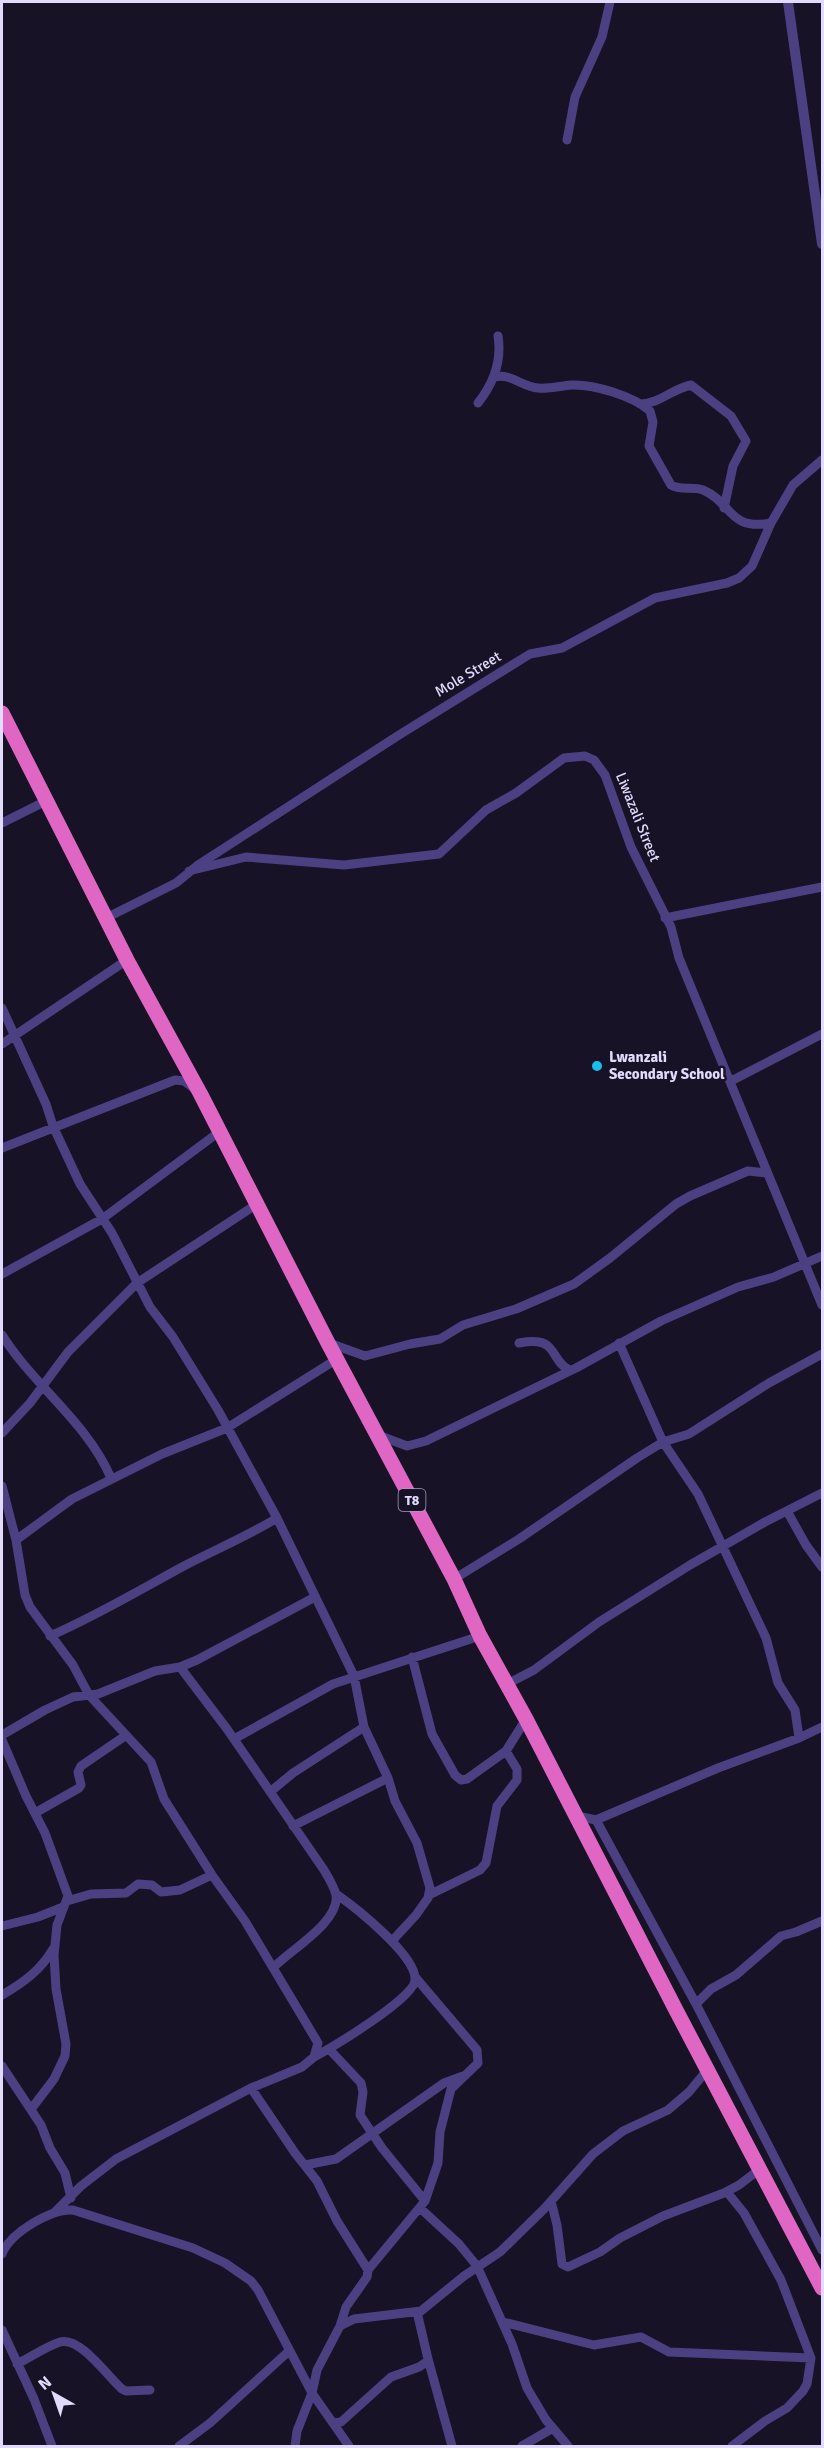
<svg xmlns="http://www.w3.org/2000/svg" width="824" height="2448" font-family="Signika,sans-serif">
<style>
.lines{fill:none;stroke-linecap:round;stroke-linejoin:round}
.minor{stroke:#4b4182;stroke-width:9}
.tertiary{stroke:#4b4182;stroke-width:10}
.trunk{stroke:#e066c4;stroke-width:15}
.poi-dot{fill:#18beeb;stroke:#181227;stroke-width:2}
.labels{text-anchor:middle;stroke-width:5;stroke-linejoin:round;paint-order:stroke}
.shield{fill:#181227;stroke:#a69fbc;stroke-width:1.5}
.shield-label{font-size:14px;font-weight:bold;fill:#e3dbfc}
.street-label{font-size:15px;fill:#e3dbfc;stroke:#181227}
.poi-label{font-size:15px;font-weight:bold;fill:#e3dbfc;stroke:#181227;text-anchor:start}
</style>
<rect width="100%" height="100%" fill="#181227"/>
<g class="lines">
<path class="minor" d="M 567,140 L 575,97 L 602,37 L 610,2
M 495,377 C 511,373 522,387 538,388 C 549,389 560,386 571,385 C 594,384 633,396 650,411 L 653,422 L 649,446 L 671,485 C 680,491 693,486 703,490 C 732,502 728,531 771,523
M 478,403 C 493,384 502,361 498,336
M 640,404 C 659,404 672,389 691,385 L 731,416 L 746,441 L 733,466 L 724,508
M 2,823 L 48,800
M 189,871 L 246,857 L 344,865 L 439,854 L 486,810 L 516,793 L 564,758 L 585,756 L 594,760 L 605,775 L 631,847 L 671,927 L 679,958 L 822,1305
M 106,918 L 176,883 L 198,865 L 399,735 L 530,654 L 562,648 L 655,598 L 727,583 L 739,578 L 752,566 L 771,523 L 793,485 L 822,460
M 665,918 L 822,887
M 2,1008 L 46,1104 L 53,1126 L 80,1184 L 112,1233 L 150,1307 L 173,1337 L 218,1410 L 277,1518 L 354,1676 L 364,1727 L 388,1778 L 395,1801 L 417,1843 L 430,1888 L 428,1898 L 416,1915 L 392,1941
M 2,1044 L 127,960
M 731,1081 L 822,1034
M 2,1148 L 175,1080 L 184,1081 L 196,1090
M 2,1274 L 102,1219 L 219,1132
M 2,1335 C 34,1386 87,1422 111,1478
M 329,1343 L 365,1356 L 410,1344 L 440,1339 L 463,1325 L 516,1309 L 574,1284 L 610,1258 L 676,1204 L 690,1196 L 748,1171 L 767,1173
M 519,1343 C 525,1342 533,1341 539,1342 C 555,1344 555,1365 570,1370
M 619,1343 L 663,1442 L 698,1494 L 766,1638 L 778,1683 L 795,1710 L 799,1738
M 2,1433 L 30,1403 L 68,1352 L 137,1283 L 257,1204
M 378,1435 L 407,1446 L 426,1441 L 576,1368 L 661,1321 L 738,1287 L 774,1277 L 822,1256
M 2,1486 L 16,1540 L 25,1595 L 30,1607 L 73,1665 L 89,1695 L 151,1762 L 164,1799 L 212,1875 L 245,1921 L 318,2043 L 314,2057 L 302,2067 L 251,2088 L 116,2159 L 81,2186 L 54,2213
M 787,1511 L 806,1545 L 822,1567
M 16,1540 L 72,1499 L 162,1454 L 227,1428 L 337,1359
M 454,1579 L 519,1539 L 637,1458 L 663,1442 L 689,1434 L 769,1383 L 822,1354
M 50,1636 C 96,1616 138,1591 182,1567 C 214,1550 246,1537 277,1518
M 412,1657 L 432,1734 L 455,1775 L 461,1780 L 467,1779 L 506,1751 L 526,1719
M 180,1667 L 227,1729 L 324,1870 C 328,1877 334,1886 336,1895 C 340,1922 290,1950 274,1967
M 507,1684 L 534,1670 L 599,1622 L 690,1565 L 765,1522 L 822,1493
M 2,1735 L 45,1710 L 73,1697 L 98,1694 L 155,1671 L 180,1667 L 197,1660 L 315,1597
M 234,1739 L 333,1684 L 480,1636
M 2,1740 L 26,1796 L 45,1833 L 68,1896 L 57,1925 L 54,1955 L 56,1989 L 66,2044 L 65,2056 L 54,2079 L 32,2108
M 270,1792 L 293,1773 L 364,1727
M 35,1813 L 79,1788 L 81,1785 L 78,1772 L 81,1766 L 125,1736
M 577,1816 L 596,1820 L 718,1768 L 799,1738 L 822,1727
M 596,1820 L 696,2004 L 822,2250
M 293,1826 L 388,1778
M 429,1895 L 480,1870 L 486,1863 L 497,1806 L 517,1780 L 517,1769 L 506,1751
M 67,1901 L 91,1894 L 126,1893 L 138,1884 L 152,1885 L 161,1892 L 180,1890 L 212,1875
M 2,1926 L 38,1917 L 63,1907
M 2,1995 C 23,1983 41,1970 53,1949
M 696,2004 L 711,1989 L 736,1975 L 781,1936 L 796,1932 L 822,1921
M 329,2049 L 361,2083 L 363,2092 L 360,2115 L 382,2148 L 425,2201
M 314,2057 C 331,2048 415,1998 415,1980 C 417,1956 355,1907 336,1894
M 2,2066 L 41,2125 L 50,2148 L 65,2173 L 71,2198
M 251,2088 L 295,2153 L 317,2181 L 337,2221 L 368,2270 L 367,2277 L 346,2307 L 340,2326 L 317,2370 L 312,2393 L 349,2446
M 305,2165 L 336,2159 L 444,2083 L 463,2076
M 727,2192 L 744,2213 L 781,2280 L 811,2358 L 807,2384 L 803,2391 L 787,2408 L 765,2421 L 732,2446
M 551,2201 L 557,2225 L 562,2264 L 568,2267 L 600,2252 L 620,2238 L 663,2216 L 724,2193 L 739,2185 L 760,2169
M 420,2208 L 459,2244 L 477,2266 L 512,2344 L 527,2388 L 546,2420 L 568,2446
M 2,2254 C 10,2233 50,2209 73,2210 L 193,2248 L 225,2263 L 251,2281 L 258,2290 L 312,2393 L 297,2431 L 295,2446
M 368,2270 L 425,2201 L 438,2163 L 440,2132 L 451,2089 L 478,2063 L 477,2050 L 416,1978
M 417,2312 L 428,2359 L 452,2446
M 503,2322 L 594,2345 L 641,2337 L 669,2352 L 811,2358
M 340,2326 L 354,2319 L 421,2311 L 464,2276 L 500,2252 L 544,2209 L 593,2154 L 623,2131 L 668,2110 L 689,2092 L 708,2069
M 2,2330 L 34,2399 L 52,2446
M 17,2364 C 31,2357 45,2347 60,2342 C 80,2336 108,2377 122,2389 L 126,2391 L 150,2390
M 333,2423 L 341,2422 L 391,2377 L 419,2367 L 428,2361
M 179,2446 L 210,2423 L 289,2351
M 522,2446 L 553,2428"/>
<path class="tertiary" d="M 788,2 L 822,244"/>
<path class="trunk" d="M 2,713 L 127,960 L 200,1093 L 328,1343 L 454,1579 L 480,1636 L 526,1719 L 677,2012 L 822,2288"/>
</g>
<circle class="poi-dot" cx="597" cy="1066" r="6"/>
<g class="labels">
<rect class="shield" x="398.5" y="1489" width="27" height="22" rx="4.5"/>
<g class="shield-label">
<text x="412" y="1505">T8</text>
</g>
<g class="street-label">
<text transform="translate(468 674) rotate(-31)" y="5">Mole Street</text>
<text transform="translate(638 817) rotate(68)" y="5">Liwazali Street</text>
</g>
<g class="poi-label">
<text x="609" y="1062">Lwanzali<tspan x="609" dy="17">Secondary School</tspan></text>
</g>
</g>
<rect width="824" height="2448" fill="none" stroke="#e3dbfc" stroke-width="6"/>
<g transform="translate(54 2394) rotate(320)" stroke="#181227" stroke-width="4.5" paint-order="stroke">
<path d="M0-4.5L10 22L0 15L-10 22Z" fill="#e3dbfc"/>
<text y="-9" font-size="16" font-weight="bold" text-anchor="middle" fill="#e3dbfc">N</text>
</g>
</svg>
